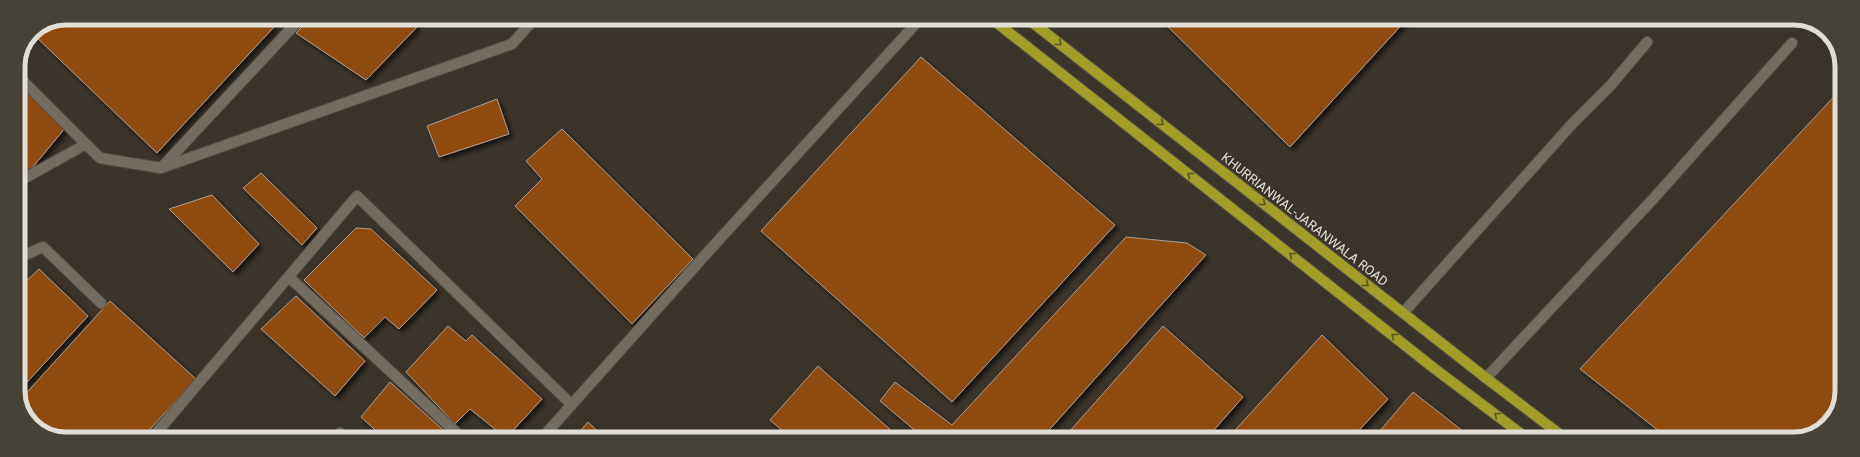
<svg xmlns="http://www.w3.org/2000/svg" width="1860" height="457" font-family="Roboto,sans-serif">
<style>
.building{fill:#8f4c0d;stroke:#a99d94;filter:url(#shadow)}
.lines{fill:none;stroke-linecap:round;stroke-linejoin:round}
.minor-casing{stroke:#575249;stroke-width:12}
.primary-casing{stroke:#575249;stroke-width:12}
.minor{stroke:#736d61;stroke-width:10}
.primary{stroke:#a19d27;stroke-width:10}
.oneway{stroke:#595429}
.labels{text-anchor:middle;stroke-width:3;stroke-linejoin:round;paint-order:stroke}
.street-label{font-size:13px;fill:#e1ddd7;stroke:#3a342a}
.rim{fill:none;stroke:#e1ddd7;stroke-width:5}
</style>
<defs>
<filter id="shadow"><feDropShadow dx="3.5" dy="3.5" stdDeviation="2" flood-color="#0009"/></filter>
</defs>
<rect width="100%" height="100%" fill="#3a342a"/>
<path class="building" d="M 66,18 L 264,18 L 274,27 L 157,153 L 32,33 Z
M 311,18 L 407,18 L 417,27 L 366,80 L 296,33 Z
M 1160,19 L 1407,19 L 1290,147 Z
M 921,57 L 1115,225 L 952,402 L 761,231 Z
M 18,83 L 66,127 L 18,185 Z
M 1842,88 L 1841,395 L 1806,435 L 1795,439 L 1669,439 L 1580,369 Z
M 497,99 L 509,134 L 439,157 L 427,126 Z
M 562,129 L 693,259 L 632,324 L 515,206 L 542,179 L 526,161 Z
M 261,173 L 317,228 L 302,245 L 243,188 Z
M 212,195 L 259,244 L 233,272 L 169,209 Z
M 356,228 L 371,229 L 437,290 L 399,329 L 385,317 L 364,338 L 304,280 Z
M 1126,237 L 1187,243 L 1206,255 L 1041,439 L 925,439 L 880,401 L 895,382 L 952,425 Z
M 39,269 L 88,316 L 18,392 L 18,289 Z
M 296,296 L 365,361 L 335,396 L 261,329 Z
M 110,301 L 196,379 L 142,438 L 56,438 L 30,423 L 20,400 Z
M 448,326 L 466,341 L 472,335 L 542,399 L 506,438 L 470,409 L 455,424 L 406,372 Z
M 1163,326 L 1243,397 L 1206,439 L 1076,439 L 1069,432 Z
M 1322,335 L 1388,399 L 1351,439 L 1227,439 Z
M 818,366 L 901,439 L 791,438 L 770,420 Z
M 390,382 L 452,438 L 384,438 L 361,417 Z
M 1413,392 L 1473,439 L 1373,439 Z
M 588,422 L 605,438 L 575,437 Z"/>
<g class="lines">
<g class="minor-casing">
<path id="minor" d="M 284,18 L 293,27
M 18,76 L 100,158 L 161,168 L 512,44 L 535,18
M 163,166 L 301,18
M 18,182 L 86,144
M 18,258 L 43,247 L 101,303
M 289,277 L 462,438
M 1403,313 L 1572,124 L 1611,85 L 1647,42
M 1486,378 L 1654,198 L 1792,43
M 152,438 L 357,196 L 571,404
M 336,438 L 340,433 L 347,438
M 542,438 L 707,253 L 921,18"/>
</g>
<g class="primary-casing">
<path id="primary" d="M 992,19 L 1435,369 L 1528,439
M 1028,19 L 1486,378 L 1566,439"/>
</g>
<use href="#minor" class="minor"/>
<use href="#primary" class="primary"/>
</g>
<defs><path id="oneway-chevron" d="M-2-3.5L2.5 0L-2 3.5" fill="none" stroke-width="1.6" stroke-linecap="round" stroke-linejoin="round"/></defs>
<g class="oneway">
<use href="#oneway-chevron" transform="translate(1059 43) rotate(38)"/>
<use href="#oneway-chevron" transform="translate(1161 123) rotate(38)"/>
<use href="#oneway-chevron" transform="translate(1190 175) rotate(-142)"/>
<use href="#oneway-chevron" transform="translate(1263 203) rotate(38)"/>
<use href="#oneway-chevron" transform="translate(1292 255) rotate(-142)"/>
<use href="#oneway-chevron" transform="translate(1366 284) rotate(38)"/>
<use href="#oneway-chevron" transform="translate(1394 336) rotate(-141)"/>
<use href="#oneway-chevron" transform="translate(1497 415) rotate(-142)"/>
</g>
<g class="labels">
<g class="street-label">
<text transform="translate(1305 219) rotate(38)" y="5">KHURRIANWAL-JARANWALA ROAD</text>
</g>
</g>
<path d="M0 0H1860V457H0ZM66 25H1794A41 41 0 0 1 1835 66V391A41 41 0 0 1 1794 432H66A41 41 0 0 1 25 391V66A41 41 0 0 1 66 25Z" fill="#474238" fill-rule="evenodd"/>
<path class="rim" d="M66 25H1794A41 41 0 0 1 1835 66V391A41 41 0 0 1 1794 432H66A41 41 0 0 1 25 391V66A41 41 0 0 1 66 25Z"/>
</svg>
